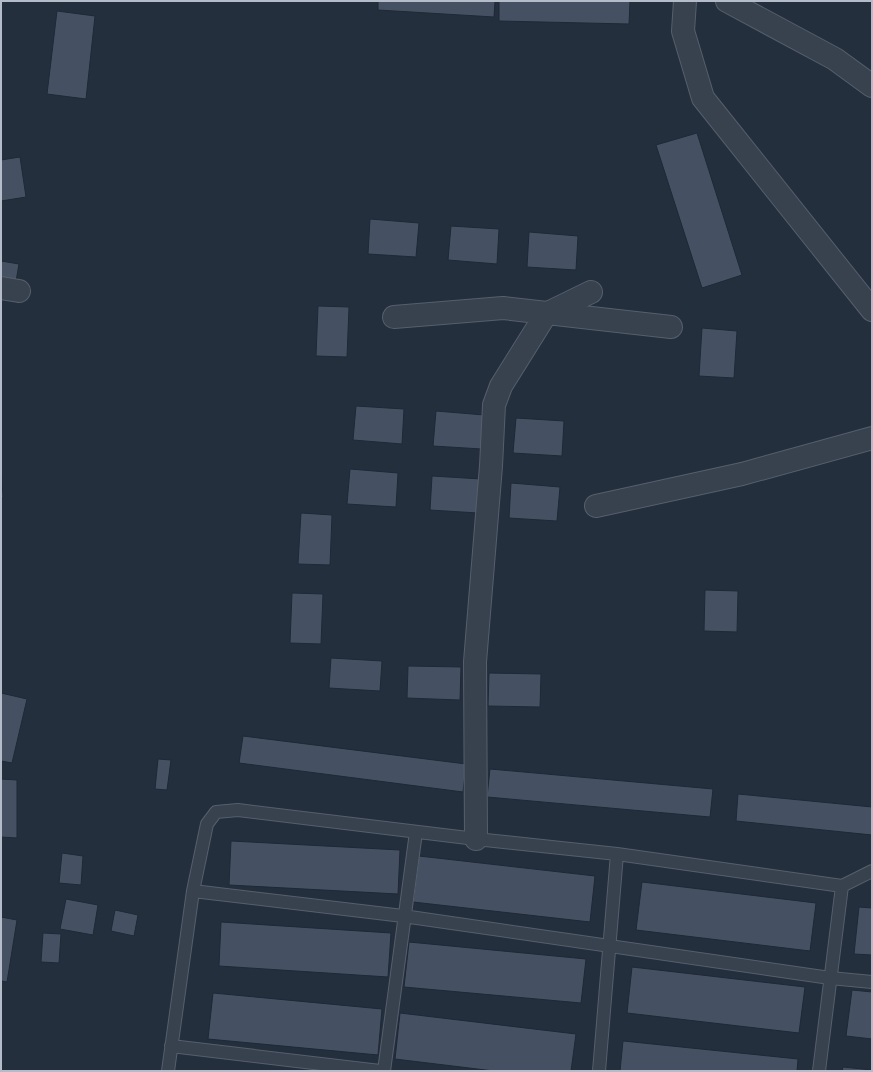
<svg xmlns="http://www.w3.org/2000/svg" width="873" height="1072" font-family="'Nunito Sans',sans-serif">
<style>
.building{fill:#455162;stroke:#1f2835}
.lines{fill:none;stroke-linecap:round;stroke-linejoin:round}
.service-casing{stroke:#565f6c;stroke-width:14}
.minor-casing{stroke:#565f6c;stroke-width:24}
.service{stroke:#38414e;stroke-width:12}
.minor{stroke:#38414e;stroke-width:22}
</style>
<rect width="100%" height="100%" fill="#242f3e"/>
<path class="building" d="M 378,1 L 495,1 L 494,17 L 378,10 Z
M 499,1 L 630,1 L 629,24 L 499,21 Z
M 57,11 L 95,16 L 86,99 L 47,94 Z
M 697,133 L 742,275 L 702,288 L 656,145 Z
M 20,157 L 26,197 L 1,201 L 1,160 Z
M 370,219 L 419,223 L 416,257 L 368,254 Z
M 451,226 L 499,229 L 497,264 L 448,260 Z
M 529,232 L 578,236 L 576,270 L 527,267 Z
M 1,261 L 19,264 L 15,287 L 1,285 Z
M 318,306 L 349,307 L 347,357 L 316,356 Z
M 702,328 L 737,331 L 734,378 L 699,376 Z
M 356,406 L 404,409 L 402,444 L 353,440 Z
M 436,411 L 484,415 L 482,449 L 433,446 Z
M 516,418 L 564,421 L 562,456 L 513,453 Z
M 1,464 L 3,497 L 1,500 Z
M 350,469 L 398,473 L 396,507 L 347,504 Z
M 432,476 L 481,479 L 478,513 L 430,510 Z
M 511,483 L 560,487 L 557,521 L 509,518 Z
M 301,513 L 332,515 L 330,565 L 298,564 Z
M 705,590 L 738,591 L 737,632 L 704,631 Z
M 292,593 L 323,594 L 321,644 L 290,643 Z
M 331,658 L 382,661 L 380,691 L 329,688 Z
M 408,666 L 461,667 L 460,700 L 407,698 Z
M 489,673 L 541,674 L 540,707 L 488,706 Z
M 1,693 L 27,699 L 12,763 L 1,761 Z
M 243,736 L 466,764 L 463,792 L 239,763 Z
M 158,759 L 171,760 L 167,790 L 155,789 Z
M 490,769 L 713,789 L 710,817 L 487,797 Z
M 1,779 L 17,780 L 17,838 L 1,837 Z
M 738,794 L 872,807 L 872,835 L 736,821 Z
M 231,841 L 400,850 L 398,894 L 229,885 Z
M 62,853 L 83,856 L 81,885 L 59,883 Z
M 419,856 L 595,876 L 590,922 L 413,902 Z
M 642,882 L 816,903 L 810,951 L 636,930 Z
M 66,899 L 98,905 L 93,935 L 60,929 Z
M 859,907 L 872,908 L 872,955 L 854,954 Z
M 115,910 L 138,915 L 134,936 L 111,931 Z
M 1,917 L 17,920 L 7,982 L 1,981 Z
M 221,922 L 391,933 L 388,977 L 219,966 Z
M 43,933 L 61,934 L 59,963 L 41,962 Z
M 409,942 L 586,959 L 581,1003 L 404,987 Z
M 632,967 L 805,987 L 799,1033 L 627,1013 Z
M 852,990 L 872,992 L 872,1039 L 846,1036 Z
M 213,993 L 382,1009 L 378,1055 L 208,1039 Z
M 400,1013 L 576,1034 L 571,1071 L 494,1071 L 395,1059 Z
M 623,1041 L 798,1059 L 797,1071 L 620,1071 Z
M 843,1067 L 872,1070 L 872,1071 L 842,1071 Z"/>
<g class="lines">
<g class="service-casing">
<path id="service" d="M 193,891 L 403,916 L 830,978 L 872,982
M 171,1046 L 380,1071
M 168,1071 L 193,891 L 207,824 L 216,812 L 238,810 L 476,839 L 617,854 L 842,886 L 872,871
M 384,1071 L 416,832
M 599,1071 L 617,854
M 819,1071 L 842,886"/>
</g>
<g class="minor-casing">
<path id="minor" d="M 685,1 L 683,31 L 703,98 L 872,310
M 727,1 L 835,59 L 872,86
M 1,288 L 19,291
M 394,317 L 503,308 L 671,327
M 596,506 L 742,474 L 872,438
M 476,839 L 475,662 L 491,466 L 494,405 L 501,386 L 546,314 L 591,292"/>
</g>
<use href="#service" class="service"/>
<use href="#minor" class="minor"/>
</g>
<rect width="873" height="1072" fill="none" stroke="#b4bcc9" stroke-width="4"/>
</svg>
